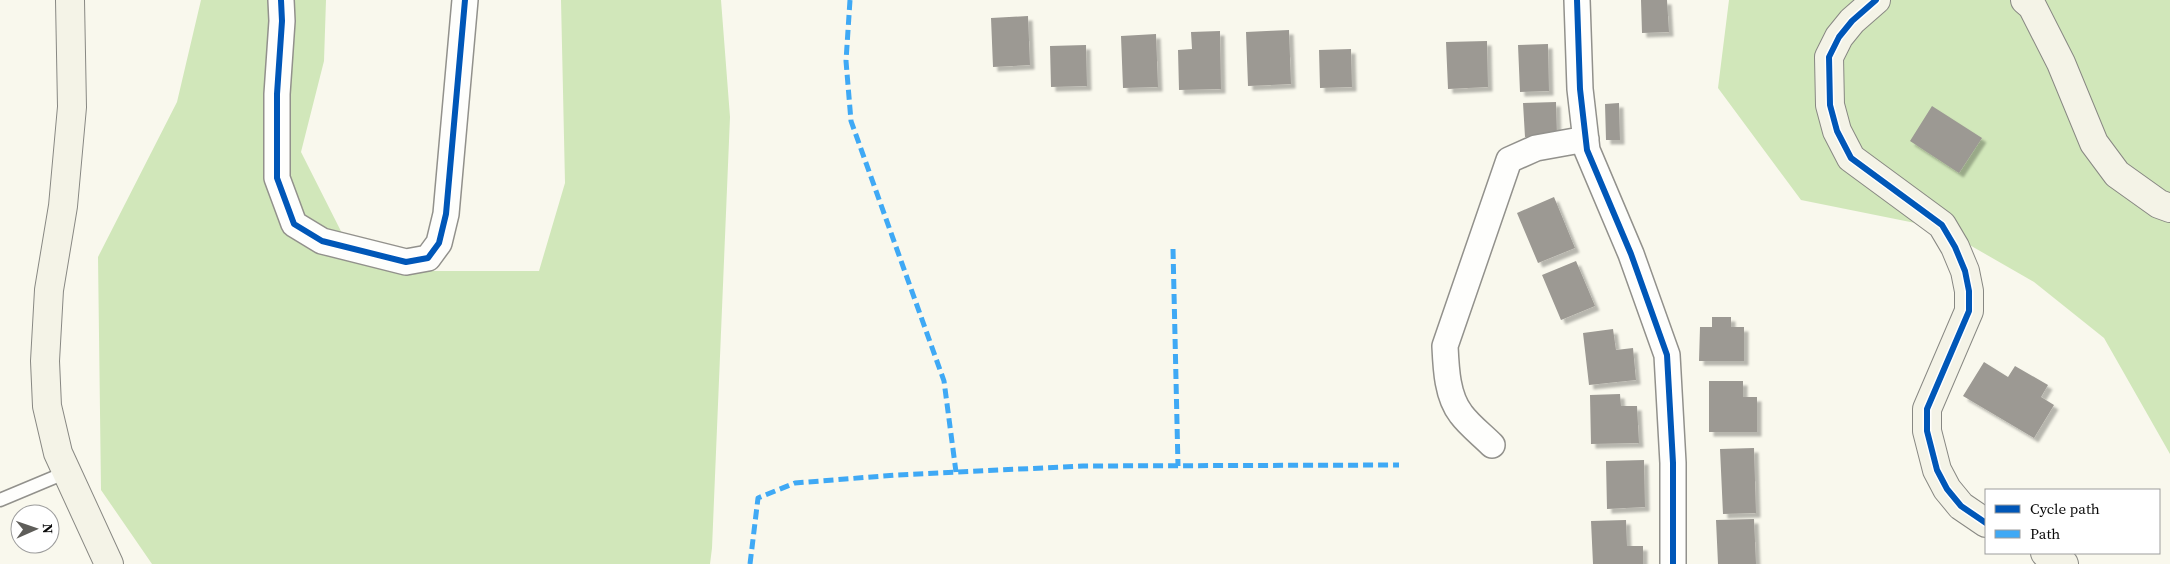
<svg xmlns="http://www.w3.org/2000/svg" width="2170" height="564" font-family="'Source Serif 4',serif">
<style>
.forest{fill:#d1e7ba}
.building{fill:#9c9993;filter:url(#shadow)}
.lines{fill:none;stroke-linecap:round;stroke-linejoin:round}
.lane-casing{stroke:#92918c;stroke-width:15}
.street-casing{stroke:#92918c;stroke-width:28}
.secondary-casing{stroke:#888883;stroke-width:30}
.lane{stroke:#fefefc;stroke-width:12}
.street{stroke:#fefefc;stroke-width:25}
.secondary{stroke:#f4f3e7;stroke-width:28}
.quiet{stroke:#3fa9f5;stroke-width:5;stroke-dasharray:10 5;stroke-linecap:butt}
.cycleway-casing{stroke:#fff;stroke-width:9}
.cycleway{stroke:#0057b8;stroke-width:6}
</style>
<defs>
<filter id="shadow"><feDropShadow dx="4.5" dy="4.5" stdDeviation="1" flood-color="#0004"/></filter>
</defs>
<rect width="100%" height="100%" fill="#f9f8ed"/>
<path class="forest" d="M 201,0 L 326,0 L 324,61 L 301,152 L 354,257 L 417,271 L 539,271 L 565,183 L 561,0 L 721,0 L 730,117 L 712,548 L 710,564 L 152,564 L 101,490 L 98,257 L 177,102 Z
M 1729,0 L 2170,0 L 2170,454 L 2104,338 L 2034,282 L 1940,228 L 1801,200 L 1718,88 Z"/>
<path class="building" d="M 1641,0 L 1667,0 L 1669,32 L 1642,33 Z
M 1028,16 L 1030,65 L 993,67 L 991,18 Z
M 1289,30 L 1291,84 L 1248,86 L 1246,32 Z
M 1220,31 L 1221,89 L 1179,90 L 1178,50 L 1192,49 L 1191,32 Z
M 1156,34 L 1158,87 L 1123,88 L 1121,36 Z
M 1487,41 L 1488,87 L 1448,89 L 1446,42 Z
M 1548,44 L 1549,91 L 1520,92 L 1518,45 Z
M 1086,45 L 1087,86 L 1051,87 L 1050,46 Z
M 1351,49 L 1352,87 L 1320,88 L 1319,50 Z
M 1556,102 L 1557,136 L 1525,137 L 1523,103 Z
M 1619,103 L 1620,140 L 1606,140 L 1605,104 Z
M 1932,106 L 1982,138 L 1959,173 L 1910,141 Z
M 1554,197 L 1575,248 L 1538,263 L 1517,213 Z
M 1576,261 L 1595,306 L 1561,320 L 1542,275 Z
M 1712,317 L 1731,317 L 1731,327 L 1744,327 L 1744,361 L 1699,361 L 1700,327 L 1712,327 Z
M 1613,329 L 1616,350 L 1633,348 L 1636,380 L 1589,385 L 1583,333 Z
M 1984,362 L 2008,377 L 2015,366 L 2048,385 L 2041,397 L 2054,405 L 2034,438 L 1963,396 Z
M 1709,381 L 1743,381 L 1743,397 L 1757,397 L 1757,432 L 1709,432 Z
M 1620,394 L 1621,406 L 1637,406 L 1639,443 L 1591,444 L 1590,395 Z
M 1754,448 L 1756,513 L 1723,514 L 1720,449 Z
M 1644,460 L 1645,507 L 1607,509 L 1606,461 Z
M 1754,519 L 1756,564 L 1718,564 L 1716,520 Z
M 1626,520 L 1627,546 L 1643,546 L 1643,564 L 1593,564 L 1591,521 Z"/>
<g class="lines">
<g class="lane-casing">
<path id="lane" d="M 0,500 L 67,472"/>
</g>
<g class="street-casing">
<path id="street" d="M 281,0 L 282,21 L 277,94 L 277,178 L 294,224 L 322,241 L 406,262 L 428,258 L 439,243 L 446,214 L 465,0
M 1577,0 L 1580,89 L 1587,150 L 1631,254 L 1667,355 L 1673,463 L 1673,564
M 1492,445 C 1482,435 1469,425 1461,414 C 1447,396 1446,368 1445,346 L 1509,160 L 1536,148 L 1586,139"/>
</g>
<g class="secondary-casing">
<path id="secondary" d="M 70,0 L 72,107 L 63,206 L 49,290 L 45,361 L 47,406 L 58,453 L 109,564
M 1876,0 L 1852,21 L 1839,37 L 1829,57 L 1830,105 L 1837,131 L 1851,158 L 1942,225 L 1955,247 L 1965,271 L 1969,291 L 1969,311 L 1927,409 L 1927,431 L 1937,470 L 1947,489 L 1961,506 L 1986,523
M 2025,0 L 2032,6 L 2061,63 L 2094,143 L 2117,174 L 2159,204 L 2170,208
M 2045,553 L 2064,564"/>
</g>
<use href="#lane" class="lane"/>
<use href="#street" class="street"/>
<use href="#secondary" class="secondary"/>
<path class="quiet" d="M 850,0 L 846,61 L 851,121 L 944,381 L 956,472
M 1173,249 L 1178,466
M 750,564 L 758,498 L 795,483 L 896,475 L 1083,466 L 1399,465"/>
<g class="cycleway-casing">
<path id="cycleway" d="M 281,0 L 282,21 L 277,94 L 277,178 L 294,224 L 322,241 L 406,262 L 428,258 L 439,243 L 446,214 L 465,0
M 1577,0 L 1580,89 L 1587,150 L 1631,254 L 1667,355 L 1673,463 L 1673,564
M 1876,0 L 1852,21 L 1839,37 L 1829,57 L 1830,105 L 1837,131 L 1851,158 L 1942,225 L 1955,247 L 1965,271 L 1969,291 L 1969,311 L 1927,409 L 1927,431 L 1937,470 L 1947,489 L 1961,506 L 1986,523"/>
</g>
<use href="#cycleway" class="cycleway"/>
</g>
<rect x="1985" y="489" width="175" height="65" fill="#ffffff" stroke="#9d9d9d"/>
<rect x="1995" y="505" width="25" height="8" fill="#0057b8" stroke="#9d9d9d"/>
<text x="2030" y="514" font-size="15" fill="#0a0a0a">Cycle path</text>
<rect x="1995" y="530" width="25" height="8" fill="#3fa9f5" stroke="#9d9d9d"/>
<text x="2030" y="539" font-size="15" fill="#0a0a0a">Path</text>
<g transform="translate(35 529) rotate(88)"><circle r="24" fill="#ffffff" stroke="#9d9d9d"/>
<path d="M0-4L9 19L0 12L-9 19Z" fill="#5e5d59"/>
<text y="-8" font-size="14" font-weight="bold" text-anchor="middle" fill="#0a0a0a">N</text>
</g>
</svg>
